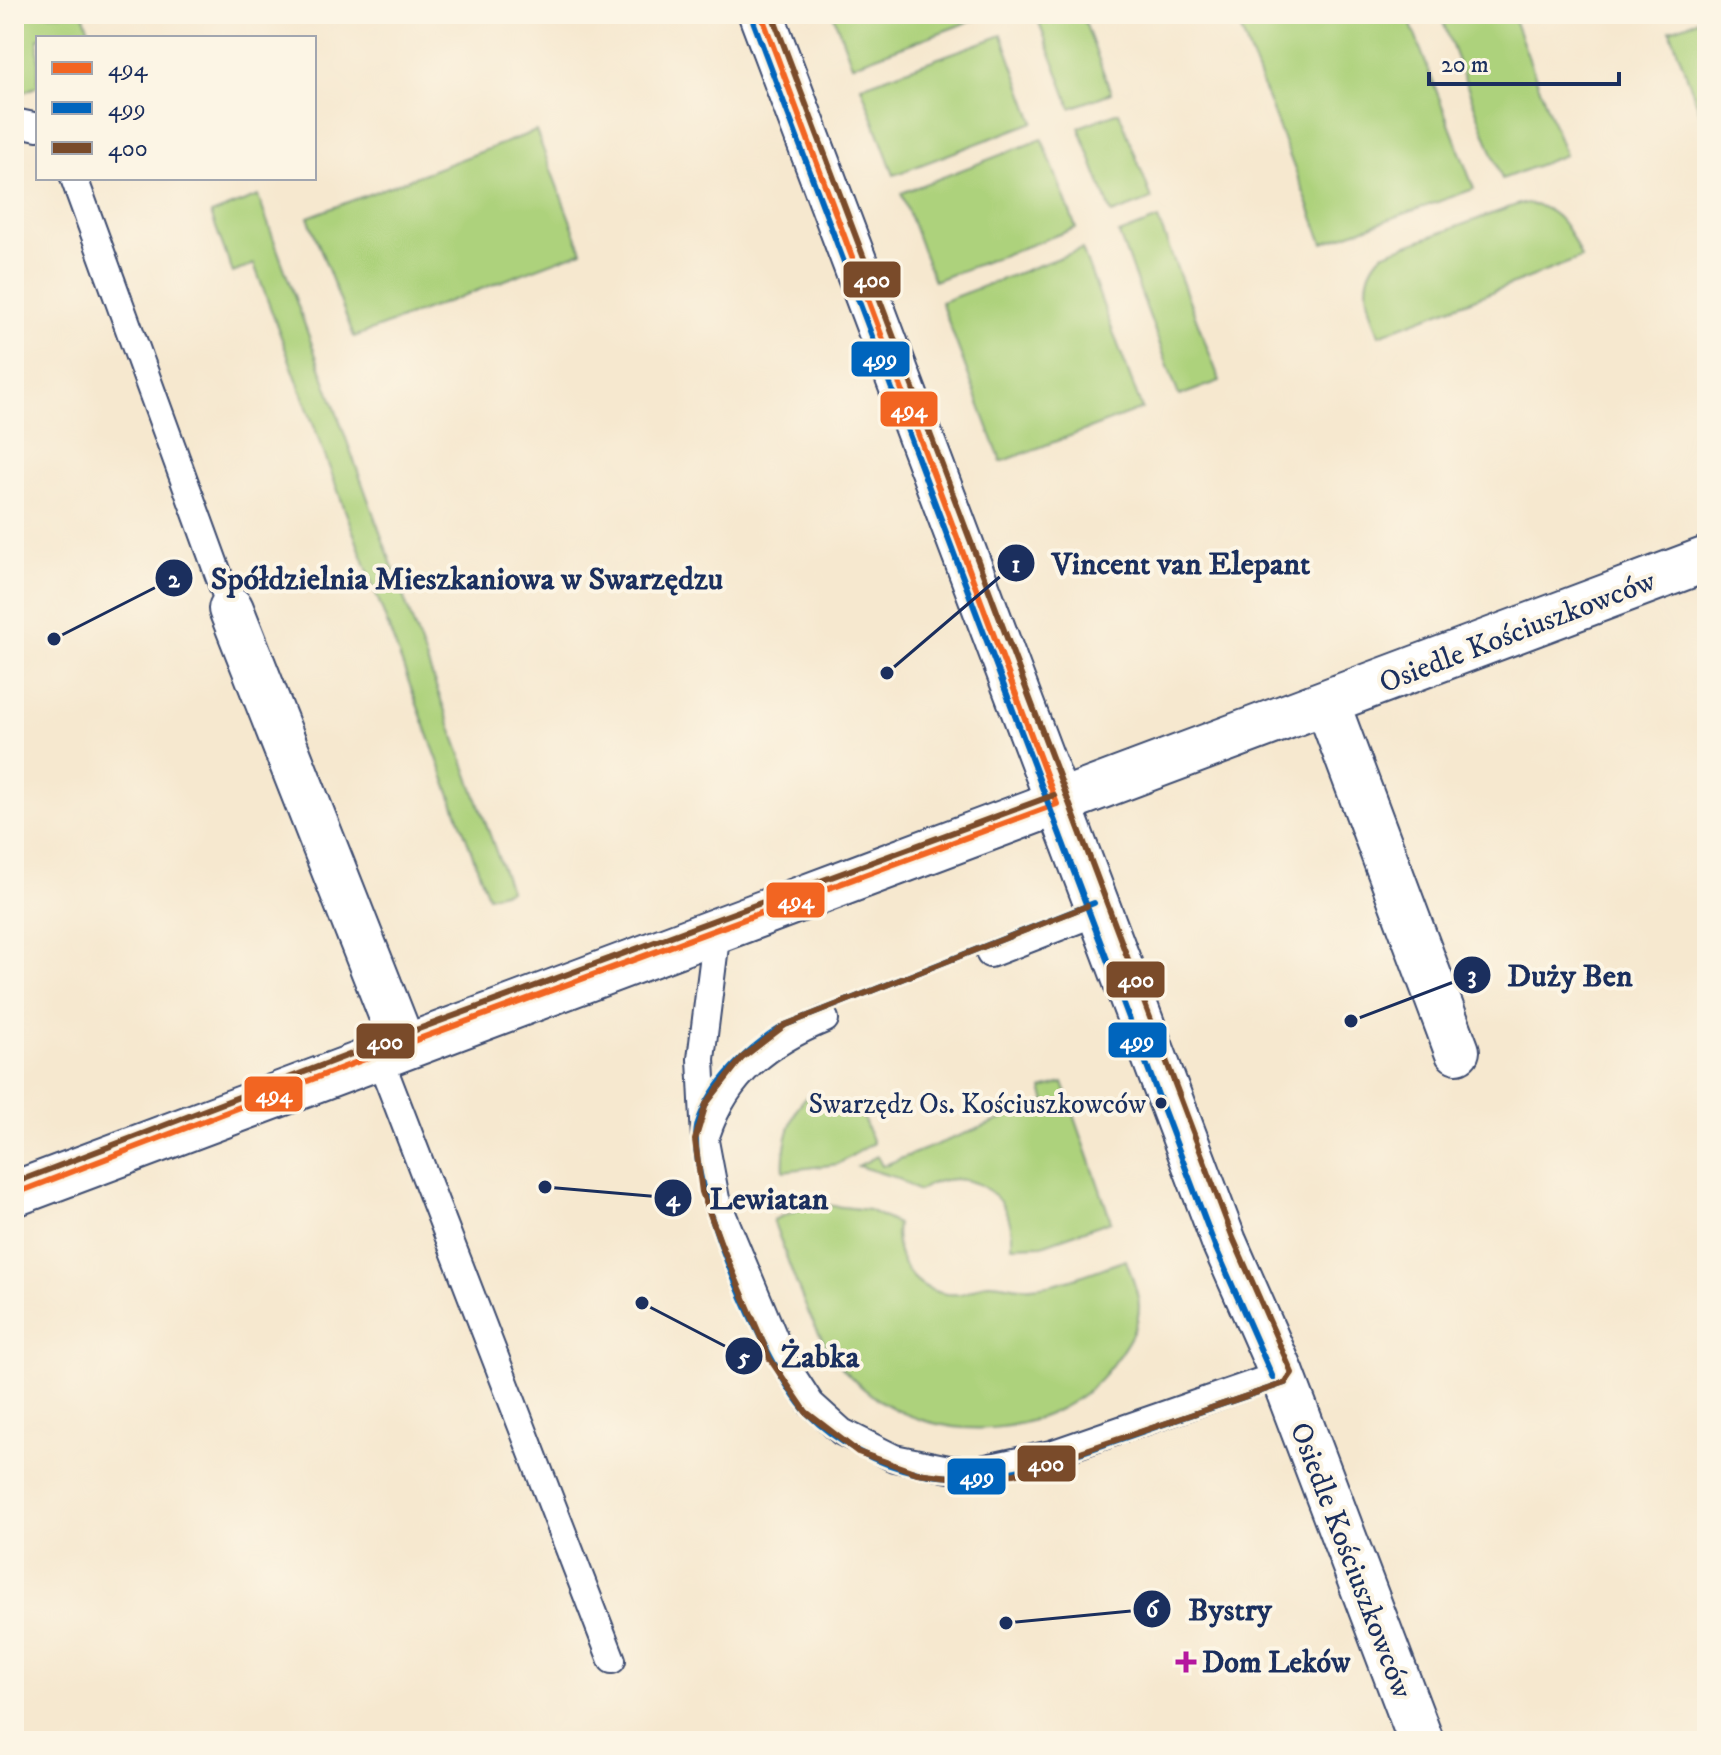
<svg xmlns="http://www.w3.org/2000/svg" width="1721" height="1755" font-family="'IM FELL DW Pica',serif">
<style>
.green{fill:#add27c;stroke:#64806d;stroke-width:2}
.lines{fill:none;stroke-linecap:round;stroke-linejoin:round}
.service-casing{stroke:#3c4b6f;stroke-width:30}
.minor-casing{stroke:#3c4b6f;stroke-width:48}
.service{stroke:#fff;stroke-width:26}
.minor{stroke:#fff;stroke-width:44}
.bus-1-casing{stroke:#fcf5e5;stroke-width:12}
.bus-2-casing{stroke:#fcf5e5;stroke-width:12}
.bus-3-casing{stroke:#fcf5e5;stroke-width:12}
.bus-1{stroke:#f26522;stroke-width:6}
.bus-2{stroke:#0065bd;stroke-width:6}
.bus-3{stroke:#7a4b2a;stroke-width:6}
.bus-dot{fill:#1b2f5e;stroke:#fcf5e5;stroke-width:3}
.poi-dot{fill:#b5179e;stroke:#fcf5e5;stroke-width:3}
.labels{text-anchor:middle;stroke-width:8;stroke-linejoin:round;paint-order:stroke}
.bus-label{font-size:28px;fill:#1b2f5e;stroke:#fcf5e5;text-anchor:end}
.street-label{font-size:30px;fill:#1b2f5e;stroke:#fcf5e5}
.poi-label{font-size:30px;font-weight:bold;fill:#1b2f5e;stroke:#fcf5e5;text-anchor:start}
.leader{fill:none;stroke:#1b2f5e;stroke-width:3}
.callout-dot{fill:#1b2f5e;stroke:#fcf5e5;stroke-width:3}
.mark-label{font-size:24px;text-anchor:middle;font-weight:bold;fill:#fff}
.callout-label{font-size:32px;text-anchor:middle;font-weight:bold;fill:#1b2f5e;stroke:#fcf5e5;stroke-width:8;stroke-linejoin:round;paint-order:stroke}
.line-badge{stroke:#fcf5e5;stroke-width:3}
.badge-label{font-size:22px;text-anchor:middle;font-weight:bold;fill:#fff}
</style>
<rect width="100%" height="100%" fill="#fcf5e5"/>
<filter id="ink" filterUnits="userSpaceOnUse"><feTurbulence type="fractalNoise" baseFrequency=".0125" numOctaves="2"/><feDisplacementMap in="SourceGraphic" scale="16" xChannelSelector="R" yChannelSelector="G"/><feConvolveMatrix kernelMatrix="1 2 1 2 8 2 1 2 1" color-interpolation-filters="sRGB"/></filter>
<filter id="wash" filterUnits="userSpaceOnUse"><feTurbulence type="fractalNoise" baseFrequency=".006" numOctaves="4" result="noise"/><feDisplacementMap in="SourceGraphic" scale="32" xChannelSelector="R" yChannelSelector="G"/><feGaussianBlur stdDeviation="1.8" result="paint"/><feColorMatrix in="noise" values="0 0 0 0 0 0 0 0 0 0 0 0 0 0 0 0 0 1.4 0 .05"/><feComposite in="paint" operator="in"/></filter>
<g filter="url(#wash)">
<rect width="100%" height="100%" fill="#f6e8cf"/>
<path class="green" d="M 18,14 L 83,14 L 92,38 L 38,38 L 38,86 L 14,96 L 14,17 Z
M 833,14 L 990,14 L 852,65 Z
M 1059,14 L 1082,14 L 1111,93 L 1071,108 L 1039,22 Z
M 1235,14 L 1407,14 L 1474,189 L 1323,243 Z
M 1440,14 L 1512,14 L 1565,155 L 1502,179 Z
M 1707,17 L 1707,131 L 1670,30 Z
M 1002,35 L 1034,122 L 894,175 L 861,86 Z
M 1119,112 L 1152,199 L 1112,214 L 1079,127 Z
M 536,131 L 582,251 L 354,337 L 308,217 Z
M 1042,139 L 1076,228 L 934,281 L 901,193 Z
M 258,196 L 510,890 L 488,896 L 254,264 L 233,273 L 211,214 Z
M 1519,204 C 1556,202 1569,227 1581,258 L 1379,335 C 1369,306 1357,279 1382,254 Z
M 1158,219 L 1220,381 L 1179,396 L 1119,234 Z
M 1082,249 L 1142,409 L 1001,462 L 941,302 Z
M 1063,1083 L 1111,1221 L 1042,1245 L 1012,1246 C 1016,1192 963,1161 918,1191 L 897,1178 L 858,1166 L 877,1156 L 882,1166 L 1046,1102 L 1042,1089 Z
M 812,1093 L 832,1110 L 858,1104 L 873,1143 L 838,1164 L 784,1171 C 782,1150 791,1104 812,1093 Z
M 825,1205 L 869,1210 L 897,1224 C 891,1262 919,1298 960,1294 C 971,1293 979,1285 988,1283 C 1001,1282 1017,1289 1031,1287 C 1063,1285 1095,1270 1126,1260 C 1131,1275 1139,1292 1139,1307 C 1139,1327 1126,1346 1114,1362 C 1059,1441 937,1449 864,1389 C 813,1348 795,1278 773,1220 L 805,1207 Z"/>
</g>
<g filter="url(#ink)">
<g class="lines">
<g class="service-casing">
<path id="service" d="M 14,122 L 38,127
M 74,178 L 231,609
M 717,930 L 701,1059 L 705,1141 L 716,1199 L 785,1364 L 811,1404 L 842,1432 L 894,1458 L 949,1469 L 977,1470 L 1051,1454 L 1282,1374
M 990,954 L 1098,912
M 378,1054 L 612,1660
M 707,1133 C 727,1074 769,1042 825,1019"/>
</g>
<g class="minor-casing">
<path id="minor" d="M 761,14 L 1224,1242 L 1282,1374 L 1421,1741
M 231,609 L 403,1045
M 1327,703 L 1457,1051
M 14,1194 C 578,981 1143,772 1707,559"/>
</g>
<use href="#service" class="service"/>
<use href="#minor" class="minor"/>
<g class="bus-1-casing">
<path id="bus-1" d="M 761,14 L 1057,804
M 14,1194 L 378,1054 L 1057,804"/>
</g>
<g class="bus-2-casing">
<path id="bus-2" d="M 752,18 L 1215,1246 L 1273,1378
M 1094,903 L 785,1025 C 750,1046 711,1082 698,1123 C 682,1179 767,1370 807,1413 C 837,1443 876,1464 918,1473 C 993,1488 1060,1459 1130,1436 C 1181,1418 1233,1401 1285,1383"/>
</g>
<g class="bus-3-casing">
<path id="bus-3" d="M 772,14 L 1233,1238 L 1292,1373 L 1285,1383 L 1015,1474 L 950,1477 L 917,1473 L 858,1452 L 806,1412 L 770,1359 L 721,1244 L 702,1192 L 695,1140 L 706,1104 L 742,1058 L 785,1025 L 1087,906
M 14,1183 L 375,1045 L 1054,795"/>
</g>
<use href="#bus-1" class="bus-1"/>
<use href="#bus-2" class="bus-2"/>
<use href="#bus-3" class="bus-3"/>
</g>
</g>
<circle class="bus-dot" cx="1161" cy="1103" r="7"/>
<path class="poi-dot" d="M1182 1650h8v8h8v8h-8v8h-8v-8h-8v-8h8z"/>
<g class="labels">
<g class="bus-label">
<text x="1146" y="1113">Swarzędz Os. Kościuszkowców</text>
</g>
<g class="street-label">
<text transform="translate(1517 631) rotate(-21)" y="10">Osiedle Kościuszkowców</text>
<text transform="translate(1352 1560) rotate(69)" y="10">Osiedle Kościuszkowców</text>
</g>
<g class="poi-label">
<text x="1202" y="1672">Dom Leków</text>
</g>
</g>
<path class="leader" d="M887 673L1016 563M54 639L174 578M1351 1021L1472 975M545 1187L673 1198M642 1303L744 1356M1006 1623L1152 1609"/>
<g class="callout-dot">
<circle cx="887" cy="673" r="8"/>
<circle cx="54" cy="639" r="8"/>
<circle cx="1351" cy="1021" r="8"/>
<circle cx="545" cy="1187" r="8"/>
<circle cx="642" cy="1303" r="8"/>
<circle cx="1006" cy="1623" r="8"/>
<circle cx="1016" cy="563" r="20"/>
<circle cx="174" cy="578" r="20"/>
<circle cx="1472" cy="975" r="20"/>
<circle cx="673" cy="1198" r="20"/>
<circle cx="744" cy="1356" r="20"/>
<circle cx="1152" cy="1609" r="20"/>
</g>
<g class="mark-label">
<text x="1016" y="572">1</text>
<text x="174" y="587">2</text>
<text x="1472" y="983">3</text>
<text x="673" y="1206">4</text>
<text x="744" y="1365">5</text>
<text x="1152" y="1617">6</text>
</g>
<g class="callout-label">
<text x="1181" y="574">Vincent van Elepant</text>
<text x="467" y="589">Spółdzielnia Mieszkaniowa w Swarzędzu</text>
<text x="1570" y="986">Duży Ben</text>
<text x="769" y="1209">Lewiatan</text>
<text x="820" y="1367">Żabka</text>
<text x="1230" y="1620">Bystry</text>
</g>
<g class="line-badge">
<rect x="842" y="260" width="60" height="39" rx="8" fill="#7a4b2a"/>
<rect x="850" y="340" width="61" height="38" rx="8" fill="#0065bd"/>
<rect x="879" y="390" width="60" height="38" rx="8" fill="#f26522"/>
<rect x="765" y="881" width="61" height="38" rx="8" fill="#f26522"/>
<rect x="1105" y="960" width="61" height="39" rx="8" fill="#7a4b2a"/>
<rect x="1107" y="1021" width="61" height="38" rx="8" fill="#0065bd"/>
<rect x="355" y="1022" width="61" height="38" rx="8" fill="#7a4b2a"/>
<rect x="243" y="1075" width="61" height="38" rx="8" fill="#f26522"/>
<rect x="1016" y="1444" width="61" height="39" rx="8" fill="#7a4b2a"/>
<rect x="946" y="1457" width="61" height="39" rx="8" fill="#0065bd"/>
</g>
<g class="badge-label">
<text x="872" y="287">400</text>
<text x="880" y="366">499</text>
<text x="909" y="417">494</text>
<text x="796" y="908">494</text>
<text x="1136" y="987">400</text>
<text x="1137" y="1048">499</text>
<text x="385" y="1049">400</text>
<text x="274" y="1102">494</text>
<text x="1046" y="1471">400</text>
<text x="977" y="1484">499</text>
</g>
<rect width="1721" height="1755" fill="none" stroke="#fcf5e5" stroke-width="48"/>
<rect x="36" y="36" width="280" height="144" fill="#fcf5e5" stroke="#a2a6af" stroke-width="2"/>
<rect x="52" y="62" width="40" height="12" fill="#f26522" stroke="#a2a6af" stroke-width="2"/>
<text x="108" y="76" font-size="24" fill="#1b2f5e">494</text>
<rect x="52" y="102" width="40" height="12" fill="#0065bd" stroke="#a2a6af" stroke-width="2"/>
<text x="108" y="116" font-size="24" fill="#1b2f5e">499</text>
<rect x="52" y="142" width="40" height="12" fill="#7a4b2a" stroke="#a2a6af" stroke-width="2"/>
<text x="108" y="156" font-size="24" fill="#1b2f5e">400</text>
<path d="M1429 72v12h190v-12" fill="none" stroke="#1b2f5e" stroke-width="4"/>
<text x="1441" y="72" font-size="24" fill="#1b2f5e" stroke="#fcf5e5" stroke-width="6" paint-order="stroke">20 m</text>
</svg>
